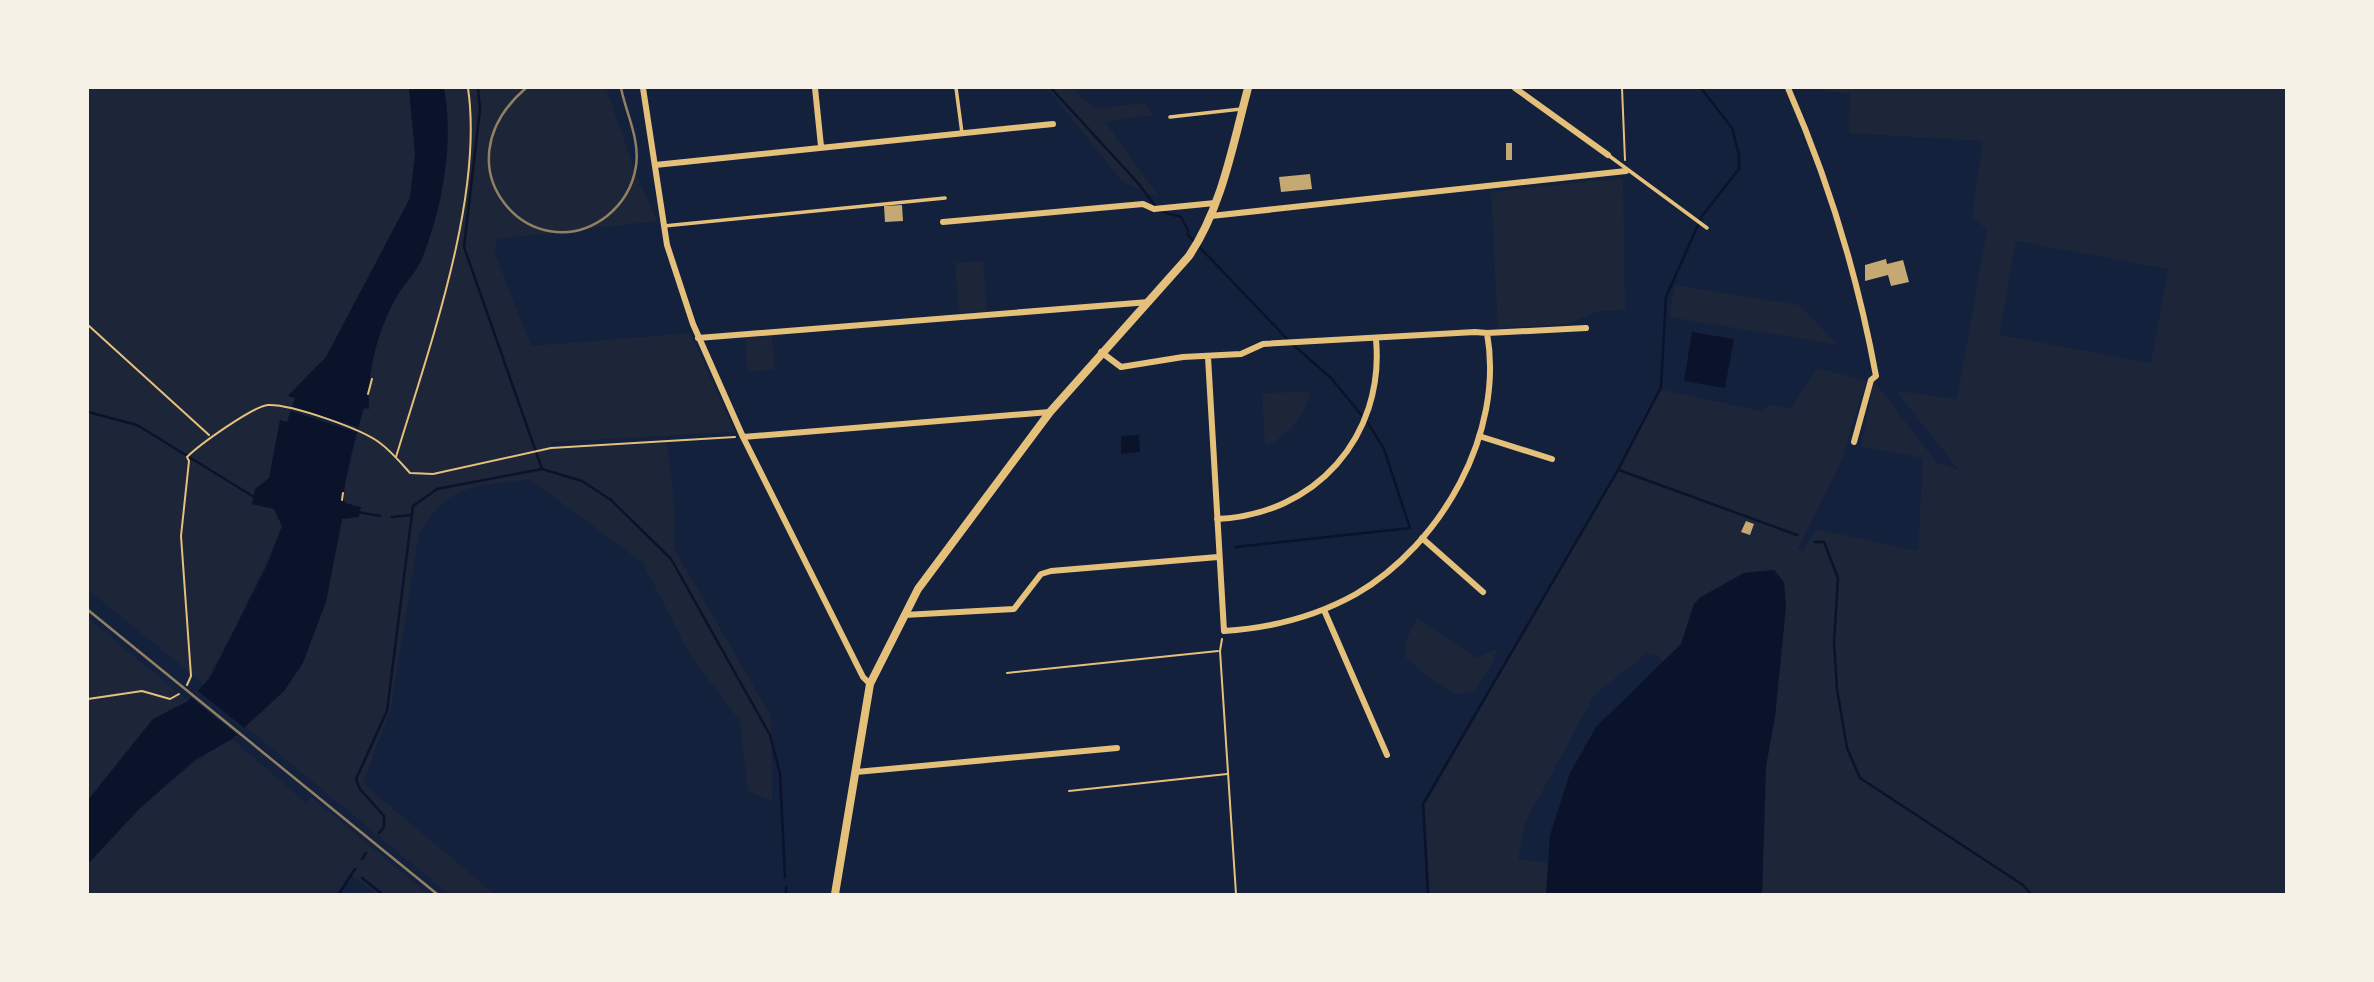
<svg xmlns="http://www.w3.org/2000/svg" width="2374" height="982" font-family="Commissioner,sans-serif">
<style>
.green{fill:#1d2539;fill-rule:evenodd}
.water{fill:#0b132b}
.pier{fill:#14213d}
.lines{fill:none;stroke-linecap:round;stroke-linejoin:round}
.stream{stroke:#0b132b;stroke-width:2.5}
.building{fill:#c6a872}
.path{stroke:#e5c07b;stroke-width:2}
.service{stroke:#e5c07b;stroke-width:3.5}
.minor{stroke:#e5c07b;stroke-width:6}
.tertiary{stroke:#e5c07b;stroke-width:8}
.rail{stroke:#918062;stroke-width:2.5}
</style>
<rect width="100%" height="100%" fill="#14213d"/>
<path class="green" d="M 88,88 L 409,88 L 415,154 L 410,198 L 326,357 L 288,395 L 295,398 L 287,422 L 280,420 L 269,479 L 255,489 L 252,503 L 274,509 L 283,526 L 234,630 L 204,684 L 88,590 Z
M 444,88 L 606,88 L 634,169 L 657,221 L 498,239 L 494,251 L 531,346 L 690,333 L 735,432 L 551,442 L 552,449 L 667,443 L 675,511 L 674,549 L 771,716 L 772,801 L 748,791 L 740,721 L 690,655 L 643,563 L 529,479 C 473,488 451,481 419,533 L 391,708 L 363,783 L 494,894 L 449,894 L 245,726 L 284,691 L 326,602 L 342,519 L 347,517 L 343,493 L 364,408 L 369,409 C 367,372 379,328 397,296 C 405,282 418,270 423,256 C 443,205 454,141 444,88 Z
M 1047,88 L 1071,88 L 1095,109 L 1144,103 L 1153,115 L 1105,122 L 1160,198 L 1122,181 Z
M 1825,88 L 2286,88 L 2286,894 L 1762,894 L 1766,766 L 1775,717 L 1786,606 L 1773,570 L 1744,573 L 1701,597 L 1694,604 L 1681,644 L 1665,663 L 1657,656 L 1646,654 L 1595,694 L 1525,823 L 1518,859 L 1548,863 L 1546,894 L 1430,894 L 1425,805 L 1662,390 L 1762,411 L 1770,404 L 1791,409 L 1817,368 L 1866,381 L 1841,462 L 1798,549 L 1803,552 L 1816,529 L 1918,551 L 1923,458 L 1861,447 L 1874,381 L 1937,463 L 1959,470 L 1896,391 L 1957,399 L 1987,230 L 1972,216 L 1983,141 L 1849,133 L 1850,93 L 1825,91 ZM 2016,241 L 2168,269 L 2151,363 L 1999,335 Z
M 1623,178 L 1625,310 L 1598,311 L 1568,324 L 1498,328 L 1491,192 Z
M 983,261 L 987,311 L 959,313 L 955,263 Z
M 1675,285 L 1799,305 L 1838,345 L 1669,317 Z
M 772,336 L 774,369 L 748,372 L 745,338 Z
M 1310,392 C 1307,415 1286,438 1265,446 L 1262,393 Z
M 88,618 L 188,701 L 153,719 L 88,800 Z
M 1417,618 L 1476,658 L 1498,648 L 1491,666 L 1476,690 L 1456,694 L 1437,684 L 1406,658 L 1405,642 Z
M 232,739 L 307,804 L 311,797 L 428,894 L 376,894 L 350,873 L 336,894 L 88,894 L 88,864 L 92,857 C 136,812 176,770 232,739 Z"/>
<path class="water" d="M 409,88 L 444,88 C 454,141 443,206 423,256 C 418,270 405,283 397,296 C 379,327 366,373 369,409 L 364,408 C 359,423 339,496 345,503 L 361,507 L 359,517 L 342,519 L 326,602 L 303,663 L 284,691 L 232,739 L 195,760 L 141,807 L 88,864 L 88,800 L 153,719 L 188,701 L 210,678 L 268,563 L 282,526 L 274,509 L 252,504 L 255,489 L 269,478 L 280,420 L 287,422 L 295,398 L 288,396 L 326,357 L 410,198 L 415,154 Z
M 1692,332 L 1734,339 L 1725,388 L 1684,381 Z
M 1139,435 L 1140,452 L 1121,454 L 1121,436 Z
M 1774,570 L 1784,582 L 1786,606 L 1775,717 L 1766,766 L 1762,894 L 1546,894 L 1550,835 L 1570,773 L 1596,727 L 1681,644 L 1694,604 L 1701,597 L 1744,573 Z"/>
<path class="pier" d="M 292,407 L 358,427 L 356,432 L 291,411 Z
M 195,689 L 247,730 L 240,737 L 188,695 Z"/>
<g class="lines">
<path class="stream" d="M 1051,88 L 1137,182 L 1159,211 L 1181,217 L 1188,230 L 1188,235 L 1292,344 L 1331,378 L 1368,423 L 1384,449 L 1410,528 L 1235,547
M 88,412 L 137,425 L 254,497
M 542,469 L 582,481 L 611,500 L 671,559 L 770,735 L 780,774 L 785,877
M 1619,470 L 1797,535
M 358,512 L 380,516
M 392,517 L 411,515
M 1815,542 L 1824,542 L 1838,578 L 1834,642 L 1837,689 L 1847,748 L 1860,778 L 2023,885 L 2031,894
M 379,833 L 384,827 L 384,816 L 360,789 L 356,779 L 387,711 L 413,506 L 437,489 L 542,469 L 464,247 L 480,109 L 478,88
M 362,859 L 366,853
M 362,878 L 382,894
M 786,887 L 786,894
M 339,894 L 355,869
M 1428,894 L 1423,804 L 1618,470 L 1661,387 L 1666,297 L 1702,216 L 1739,169 L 1739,155 L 1732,128 L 1701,88"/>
</g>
<path class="building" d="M 1506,143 L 1512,143 L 1512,160 L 1506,160 Z
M 1310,174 L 1312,189 L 1281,192 L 1279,177 Z
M 902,205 L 903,221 L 885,222 L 884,206 Z
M 1886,259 L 1887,264 L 1903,260 L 1909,282 L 1891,286 L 1888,275 L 1865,281 L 1865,265 Z
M 1746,521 L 1754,524 L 1750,535 L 1741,532 Z"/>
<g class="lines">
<path class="path" d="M 1622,88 L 1625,160
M 88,325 L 209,435
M 368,394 L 372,379
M 396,457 C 428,351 484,197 468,88
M 342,500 L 343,493
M 1222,639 L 1220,651 L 1236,894
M 1007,673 L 1218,651
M 187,685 L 191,676 L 181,536 L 189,461 L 187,457 C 199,445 253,406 268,405 C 291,404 362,429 380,443 C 391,451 401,463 410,473 L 433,474 L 551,448 L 735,437
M 88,699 L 142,691 L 170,699 L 179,694
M 1069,791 L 1227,774"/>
<path class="service" d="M 956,88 L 962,133
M 1170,117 L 1241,109
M 1608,155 L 1707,228
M 664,226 L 945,198"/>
<path class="minor" d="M 643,88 L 667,245 L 693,324 L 743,437 L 863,677 L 870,684
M 815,88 L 821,146
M 1515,88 L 1608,155
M 1788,88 C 1828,179 1858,278 1876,376 L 1871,380 L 1854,442
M 655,165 L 1053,124
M 1211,216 L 1626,171
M 943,222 L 1143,204 L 1154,209 L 1215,203
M 1487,333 L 1586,328
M 698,338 L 1149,302
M 1101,352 L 1121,367 L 1183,357 L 1241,354 L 1263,344 L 1475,332 L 1487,333 C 1505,433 1441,545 1356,594 C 1315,617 1270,628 1224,631 L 1208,357
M 1479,436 L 1552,459
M 743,437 L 1050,412
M 1217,519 C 1315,515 1385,437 1376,339
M 1422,538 L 1483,592
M 1324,610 L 1387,755
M 904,615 L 1014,609 L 1041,574 L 1051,571 L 1218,557
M 856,772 L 1117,748"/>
<path class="tertiary" d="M 835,894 L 870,684 L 918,589 L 1050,412 L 1189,256 C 1222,207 1233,144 1248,88"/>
<path class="rail" d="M 526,88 C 434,167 533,273 607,216 C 623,203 633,186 636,166 C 640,139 626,113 621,88
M 88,610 L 437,894"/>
</g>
<rect width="2374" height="982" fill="none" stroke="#f6f1e7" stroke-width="178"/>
</svg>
